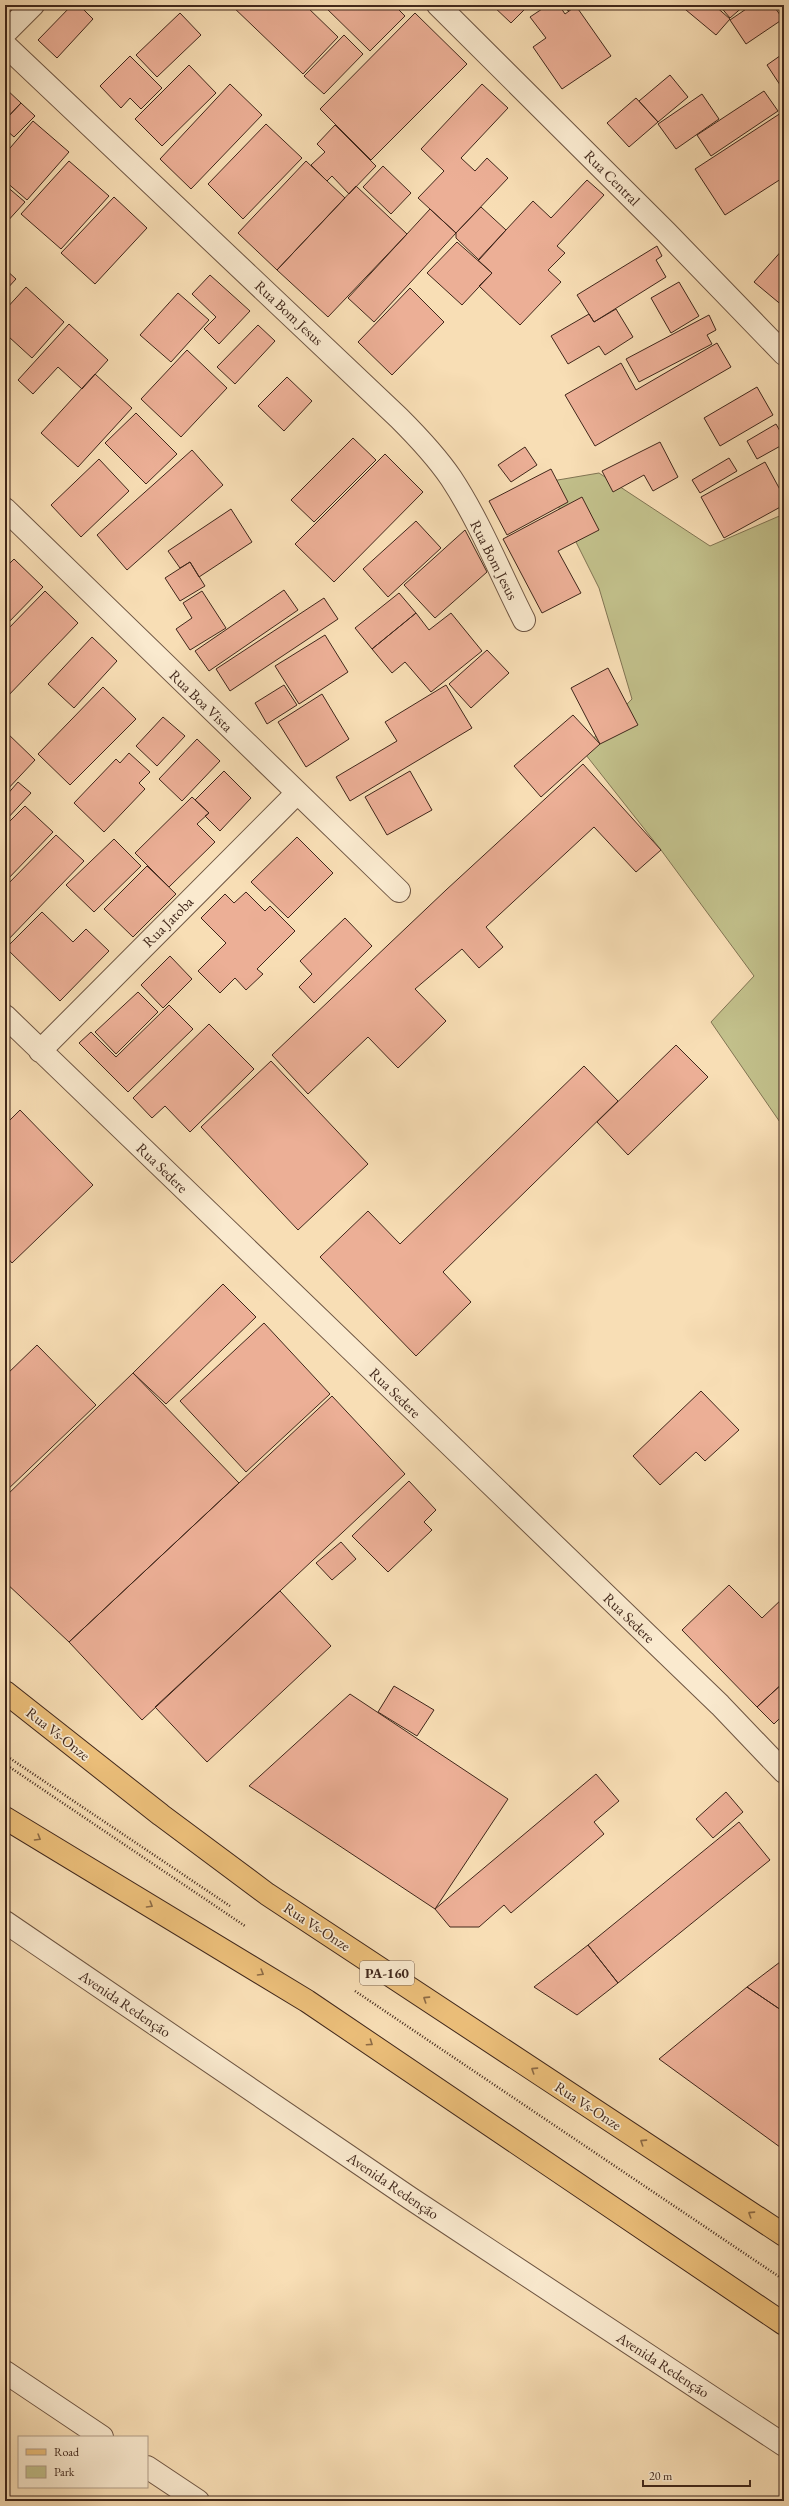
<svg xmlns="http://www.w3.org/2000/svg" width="789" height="2506" font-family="'EB Garamond',serif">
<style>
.green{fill:#c2c08b;stroke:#817453}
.building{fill:#ecaf96;stroke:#40271b}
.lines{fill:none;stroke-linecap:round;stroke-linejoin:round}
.street-casing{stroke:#6e5542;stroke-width:24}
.primary-casing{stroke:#40271b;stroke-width:24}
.path{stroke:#40271b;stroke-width:2.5;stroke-dasharray:1 2;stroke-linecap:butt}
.street{stroke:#faeacf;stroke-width:22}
.primary{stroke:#ecbf7a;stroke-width:22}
.oneway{stroke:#8d6b46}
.labels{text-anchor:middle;stroke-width:3.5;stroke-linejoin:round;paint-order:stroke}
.shield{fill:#faeacf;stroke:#786251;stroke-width:1}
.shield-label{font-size:14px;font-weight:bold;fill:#40271b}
.street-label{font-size:15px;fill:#40271b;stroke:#faeacf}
</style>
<rect width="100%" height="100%" fill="#f8deb5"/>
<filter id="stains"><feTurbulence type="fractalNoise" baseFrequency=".005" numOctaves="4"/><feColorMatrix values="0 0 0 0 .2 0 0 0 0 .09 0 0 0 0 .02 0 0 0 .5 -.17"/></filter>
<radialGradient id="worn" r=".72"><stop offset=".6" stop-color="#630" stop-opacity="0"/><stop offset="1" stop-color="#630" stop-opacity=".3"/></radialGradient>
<path class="green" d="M 599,473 L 710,546 L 784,514 L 784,1128 L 711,1022 L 754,976 L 661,850 L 582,750 L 632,699 L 599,588 L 546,482 Z"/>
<path class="building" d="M 72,5 L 79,5 L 93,19 L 57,58 L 38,40 Z
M 231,5 L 305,5 L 338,37 L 303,74 Z
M 323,5 L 394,5 L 405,16 L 370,51 Z
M 492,5 L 529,5 L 511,23 Z
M 548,5 L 559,5 L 565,14 L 576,6 L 611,56 L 562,89 L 533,47 L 546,38 L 530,17 Z
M 564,5 L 576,5 L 568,11 Z
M 680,5 L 714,5 L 730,19 L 716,35 Z
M 719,5 L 745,5 L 730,18 Z
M 752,5 L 773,5 L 783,19 L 746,44 L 730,20 Z
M 776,5 L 784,5 L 784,16 Z
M 180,13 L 201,35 L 157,77 L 136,55 Z
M 415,13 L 467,64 L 371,160 L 320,109 Z
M 344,35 L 363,54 L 324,94 L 304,76 Z
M 784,53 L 784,91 L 767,65 Z
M 130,56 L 162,88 L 141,109 L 130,98 L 121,108 L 100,86 Z
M 189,65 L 216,93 L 162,146 L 135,119 Z
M 670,75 L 688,97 L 658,122 L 639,101 Z
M 230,84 L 262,115 L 191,189 L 160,159 Z
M 482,84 L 508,108 L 461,158 L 475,171 L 487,158 L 508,178 L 456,233 L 418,198 L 444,171 L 421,149 Z
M 5,88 L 21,103 L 5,120 Z
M 764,91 L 778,111 L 711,156 L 697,135 Z
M 702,94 L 719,119 L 676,149 L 658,124 Z
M 636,98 L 658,122 L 629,147 L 607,123 Z
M 21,103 L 35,116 L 14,137 L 5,129 L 5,120 Z
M 784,111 L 784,177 L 725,215 L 695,169 Z
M 33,121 L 69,152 L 27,200 L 5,181 L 5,154 Z
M 266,124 L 302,158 L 243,219 L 208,184 Z
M 335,125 L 376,166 L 349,194 L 332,176 L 327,181 L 311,165 L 325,152 L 317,144 Z
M 69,161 L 109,196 L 61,249 L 21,214 Z
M 306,161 L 345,198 L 277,270 L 238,233 Z
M 383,166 L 411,193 L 391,214 L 363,187 Z
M 587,180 L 604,195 L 557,246 L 565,253 L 548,270 L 561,282 L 520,325 L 479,286 L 492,273 L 478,260 L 533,201 L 551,218 Z
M 5,185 L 25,202 L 5,224 Z
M 356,186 L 407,234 L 328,317 L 277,270 Z
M 114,197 L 147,228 L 95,284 L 61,253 Z
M 481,207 L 506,230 L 479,260 L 456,238 L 456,233 Z
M 430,209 L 456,233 L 374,322 L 348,298 Z
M 457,242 L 492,273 L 462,305 L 427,273 Z
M 657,246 L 662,256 L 656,260 L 666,277 L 594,322 L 577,295 Z
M 784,248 L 784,307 L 754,282 Z
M 5,269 L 16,279 L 5,291 Z
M 210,275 L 250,311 L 219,344 L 204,329 L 216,317 L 192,294 Z
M 679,282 L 699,316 L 671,333 L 651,298 Z
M 26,287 L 64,322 L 32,358 L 9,337 L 5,341 L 5,310 Z
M 410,288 L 444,322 L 392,375 L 358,342 Z
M 178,293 L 209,320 L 171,362 L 140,335 Z
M 616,309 L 633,337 L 605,355 L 599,346 L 568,364 L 551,336 L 589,314 L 594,322 Z
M 709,315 L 716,330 L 707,335 L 712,344 L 639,382 L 626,359 Z
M 69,324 L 108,360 L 82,389 L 58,367 L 33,394 L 18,380 Z
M 258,325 L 275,341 L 235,384 L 217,367 Z
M 717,343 L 731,367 L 595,446 L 565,395 L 621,363 L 636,390 Z
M 187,350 L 227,388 L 181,437 L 141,399 Z
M 95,374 L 132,408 L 78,467 L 41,433 Z
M 287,377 L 312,401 L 284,431 L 258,406 Z
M 757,387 L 773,415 L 720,446 L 704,418 Z
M 136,413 L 177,454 L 146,484 L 105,443 Z
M 776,424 L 784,438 L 784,444 L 757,459 L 747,441 Z
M 353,438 L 376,460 L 314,522 L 291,500 Z
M 660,442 L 678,477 L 653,491 L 644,475 L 613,492 L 602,471 Z
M 525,447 L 537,465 L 511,482 L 498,465 Z
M 192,450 L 223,485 L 127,570 L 97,535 Z
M 385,454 L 423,492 L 334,582 L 295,544 Z
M 729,458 L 737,471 L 700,493 L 692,480 Z
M 99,459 L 129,491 L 81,537 L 51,505 Z
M 765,462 L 784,497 L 784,505 L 724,538 L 701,497 Z
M 551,469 L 568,502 L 507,535 L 489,501 Z
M 582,497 L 599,530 L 558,551 L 581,593 L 542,613 L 503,539 Z
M 231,509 L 252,542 L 199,577 L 190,562 L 180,568 L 168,551 Z
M 416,521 L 441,548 L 388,597 L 363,569 Z
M 465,530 L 487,572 L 435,618 L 404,585 Z
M 14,559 L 43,587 L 5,626 L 5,568 Z
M 190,562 L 205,586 L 180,601 L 165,578 Z
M 284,590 L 298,610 L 209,671 L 195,651 Z
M 45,591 L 78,623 L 5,699 L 5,632 Z
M 202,591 L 226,628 L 190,650 L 176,629 L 192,618 L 183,603 Z
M 399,593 L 416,613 L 372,649 L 355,628 Z
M 324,598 L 338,619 L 230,691 L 216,669 Z
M 416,613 L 429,630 L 451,613 L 482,651 L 431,692 L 405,662 L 392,673 L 372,649 Z
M 325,635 L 348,672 L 299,704 L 275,666 Z
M 92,637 L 117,661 L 74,708 L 48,684 Z
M 487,650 L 509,673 L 471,708 L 449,684 Z
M 608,668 L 638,725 L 600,744 L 571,688 Z
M 284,685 L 297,705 L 267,724 L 255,703 Z
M 446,685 L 472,728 L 350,801 L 336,777 L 397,741 L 385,722 Z
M 103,687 L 136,719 L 70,785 L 38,754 Z
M 322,694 L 349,739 L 306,767 L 278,722 Z
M 573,715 L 600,744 L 541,797 L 514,766 Z
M 163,717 L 185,736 L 157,766 L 136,746 Z
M 5,731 L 35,760 L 5,792 Z
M 197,739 L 220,761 L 182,801 L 159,779 Z
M 129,753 L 150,772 L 139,783 L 145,789 L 104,832 L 74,803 L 116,759 L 120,763 Z
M 583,764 L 661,850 L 636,872 L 594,827 L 486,927 L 503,947 L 479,968 L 462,949 L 415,989 L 446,1021 L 398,1068 L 368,1037 L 308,1094 L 272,1055 L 446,890 Z
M 224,771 L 251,798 L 220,831 L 205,816 L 209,813 L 195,800 Z
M 410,771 L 432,810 L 387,835 L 365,797 Z
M 18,782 L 31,793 L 6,820 L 5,797 Z
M 192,797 L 209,813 L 197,824 L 215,842 L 169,887 L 135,853 Z
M 25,806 L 53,832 L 5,882 L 5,826 Z
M 56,835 L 84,861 L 5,943 L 5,887 Z
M 297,837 L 333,873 L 288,918 L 251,882 Z
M 114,839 L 141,866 L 94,912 L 66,885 Z
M 147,866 L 176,894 L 133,937 L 104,909 Z
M 246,892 L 265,911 L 270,906 L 295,931 L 257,969 L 263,974 L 246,990 L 235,978 L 220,993 L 198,971 L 226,943 L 201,918 L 225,894 L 234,903 Z
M 42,912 L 73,942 L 86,929 L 109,951 L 60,1001 L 6,948 Z
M 345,918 L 372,946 L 314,1003 L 299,987 L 312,974 L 300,961 Z
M 170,956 L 192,979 L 163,1008 L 141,985 Z
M 138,992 L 158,1012 L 116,1054 L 95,1032 Z
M 169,1005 L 193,1029 L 128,1092 L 79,1043 L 91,1032 L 116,1057 Z
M 209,1024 L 254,1069 L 190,1132 L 165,1106 L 152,1118 L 133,1098 Z
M 676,1045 L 708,1077 L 628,1155 L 597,1122 Z
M 271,1061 L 368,1164 L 298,1230 L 201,1127 Z
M 584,1066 L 618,1101 L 443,1272 L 471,1302 L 416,1356 L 320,1257 L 368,1211 L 400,1244 Z
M 20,1110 L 93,1185 L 12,1263 L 5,1255 L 5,1125 Z
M 223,1284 L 256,1317 L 166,1404 L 133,1373 Z
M 784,1313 L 784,1320 L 780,1317 Z
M 264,1323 L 330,1394 L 246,1472 L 180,1401 Z
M 37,1345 L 96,1405 L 5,1492 L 5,1376 Z
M 133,1373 L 239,1483 L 69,1642 L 5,1582 L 5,1497 Z
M 701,1391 L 739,1430 L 705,1461 L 696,1452 L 660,1485 L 633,1456 Z
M 332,1396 L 405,1474 L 142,1720 L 69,1642 Z
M 409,1481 L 436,1510 L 424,1522 L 432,1530 L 388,1572 L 352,1536 Z
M 341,1542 L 356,1559 L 332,1580 L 316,1563 Z
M 729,1585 L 762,1618 L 784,1597 L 784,1682 L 757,1707 L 682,1630 Z
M 280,1591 L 331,1646 L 207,1762 L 155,1707 Z
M 784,1682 L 784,1714 L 774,1724 L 757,1707 Z
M 394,1686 L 434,1710 L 417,1736 L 378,1712 Z
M 350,1694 L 508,1799 L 435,1909 L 249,1786 Z
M 596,1774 L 619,1801 L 594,1822 L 604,1834 L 511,1913 L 504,1905 L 479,1927 L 450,1927 L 435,1909 Z
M 726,1792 L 743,1812 L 713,1838 L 696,1819 Z
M 739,1822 L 770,1860 L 618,1983 L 588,1945 Z
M 588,1945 L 618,1983 L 577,2015 L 534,1987 Z
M 784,1959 L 784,2012 L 747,1987 Z
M 747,1987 L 784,2012 L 784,2150 L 659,2059 Z"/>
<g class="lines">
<g class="street-casing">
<path id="street" d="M 438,5 L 666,232 L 784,354
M 5,33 L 33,5
M 5,45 L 399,418 C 418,437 436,456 451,478 C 480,522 500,573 524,620
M 5,509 L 399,891
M 5,1016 L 720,1705 L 784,1772
M 40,1051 L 296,794
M 5,1922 L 410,2198 L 784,2445
M 5,2372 L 102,2437
M 147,2467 L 198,2501"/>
</g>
<g class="primary-casing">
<path id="primary" d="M 5,1692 L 161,1815 L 267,1894 L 784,2235
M 5,1818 L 307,2001 L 784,2324"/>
</g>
<path class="path" d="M 5,1755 L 230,1906
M 5,1764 L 245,1926
M 355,1991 L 784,2280"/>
<use href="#street" class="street"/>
<use href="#primary" class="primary"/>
</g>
<defs><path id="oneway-chevron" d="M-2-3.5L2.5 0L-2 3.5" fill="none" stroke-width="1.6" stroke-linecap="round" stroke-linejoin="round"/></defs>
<g class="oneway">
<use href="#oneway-chevron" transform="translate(38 1838) rotate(31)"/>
<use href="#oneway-chevron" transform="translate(150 1905) rotate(31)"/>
<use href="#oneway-chevron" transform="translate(261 1973) rotate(31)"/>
<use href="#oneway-chevron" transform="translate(426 1999) rotate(-147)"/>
<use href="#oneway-chevron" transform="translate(370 2043) rotate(34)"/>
<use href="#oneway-chevron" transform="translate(534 2070) rotate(-147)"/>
<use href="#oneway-chevron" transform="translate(643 2142) rotate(-147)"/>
<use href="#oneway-chevron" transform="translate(751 2214) rotate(-147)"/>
</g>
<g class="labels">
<rect class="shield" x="360" y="1961" width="54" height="24" rx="3"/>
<g class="shield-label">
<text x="387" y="1978">PA-160</text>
</g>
<g class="street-label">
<text transform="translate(612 178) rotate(45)" y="5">Rua Central</text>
<text transform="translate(289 313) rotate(43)" y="5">Rua Bom Jesus</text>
<text transform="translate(494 560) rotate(63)" y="5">Rua Bom Jesus</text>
<text transform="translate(201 701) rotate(44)" y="5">Rua Boa Vista</text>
<text transform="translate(168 922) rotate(-45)" y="5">Rua Jatoba</text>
<text transform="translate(162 1168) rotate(44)" y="5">Rua Sedere</text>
<text transform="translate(395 1393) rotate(44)" y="5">Rua Sedere</text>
<text transform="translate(629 1618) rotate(44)" y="5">Rua Sedere</text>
<text transform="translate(58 1734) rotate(38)" y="5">Rua Vs-Onze</text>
<text transform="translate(317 1927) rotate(33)" y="5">Rua Vs-Onze</text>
<text transform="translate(125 2004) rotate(34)" y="5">Avenida Redenção</text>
<text transform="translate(588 2106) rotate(33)" y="5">Rua Vs-Onze</text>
<text transform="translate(393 2186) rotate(34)" y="5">Avenida Redenção</text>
<text transform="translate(663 2365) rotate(33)" y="5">Avenida Redenção</text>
</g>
</g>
<rect width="789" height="2506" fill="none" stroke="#f8deb5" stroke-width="20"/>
<rect x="6" y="6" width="777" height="2494" fill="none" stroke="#40271b" stroke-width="2"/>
<rect x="10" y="10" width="769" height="2486" fill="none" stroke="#40271b"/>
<rect x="18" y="2436" width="130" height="52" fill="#faeacf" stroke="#b09c87"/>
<rect x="26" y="2449" width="20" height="6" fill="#ecbf7a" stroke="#b09c87"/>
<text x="54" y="2456" font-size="12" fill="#40271b">Road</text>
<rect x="26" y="2466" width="20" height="12" fill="#c2c08b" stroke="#b09c87"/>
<text x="54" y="2476" font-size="12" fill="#40271b">Park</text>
<path d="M643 2480v6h107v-6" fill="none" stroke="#40271b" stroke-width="2"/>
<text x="649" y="2480" font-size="12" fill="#40271b" stroke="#faeacf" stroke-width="3" paint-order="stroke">20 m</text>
<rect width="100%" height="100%" filter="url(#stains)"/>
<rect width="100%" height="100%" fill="url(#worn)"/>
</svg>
